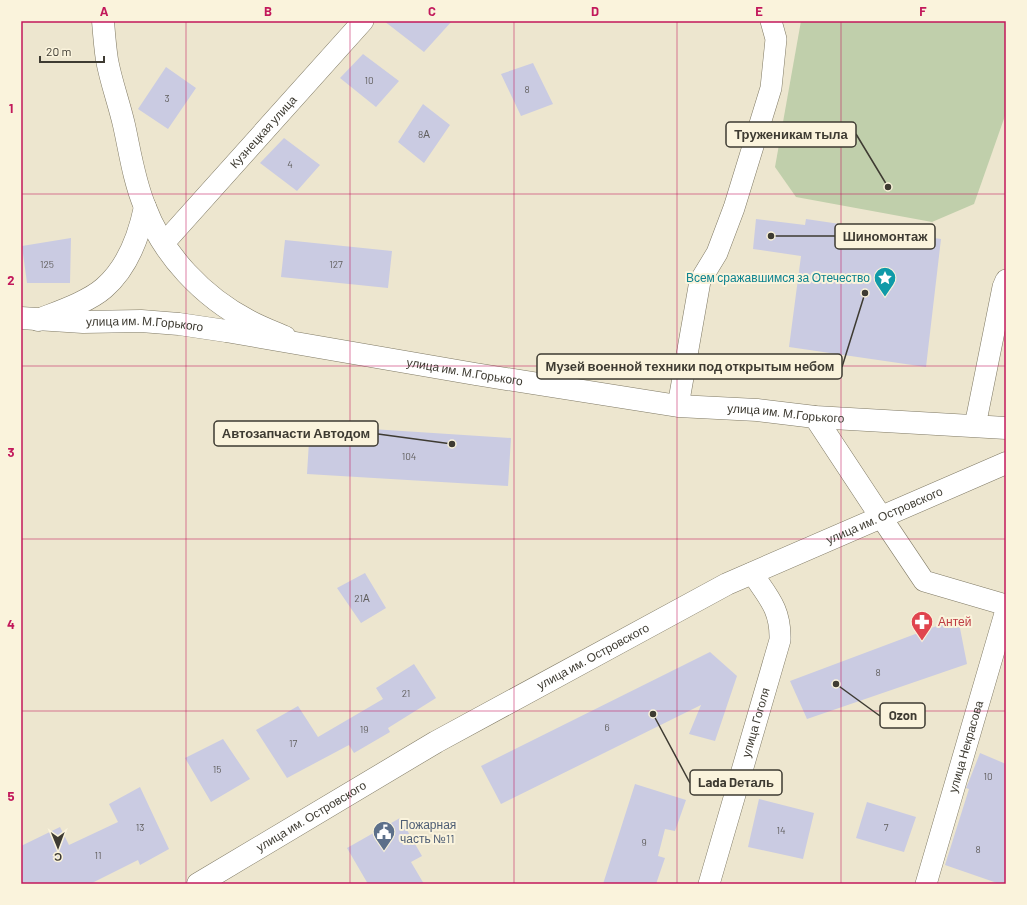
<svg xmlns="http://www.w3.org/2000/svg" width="1027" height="905" font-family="Barlow,sans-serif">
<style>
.green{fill:#c0cfab}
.building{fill:#cacbe2}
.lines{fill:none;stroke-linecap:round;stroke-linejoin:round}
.minor-casing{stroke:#7f7964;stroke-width:22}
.tertiary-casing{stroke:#7f7964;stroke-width:23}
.secondary-casing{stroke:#7f7964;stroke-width:23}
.minor{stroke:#fff;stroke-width:21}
.tertiary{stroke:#fff;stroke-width:22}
.secondary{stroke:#fff;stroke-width:22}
.grid{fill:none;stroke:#c2185b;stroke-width:1;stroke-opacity:0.55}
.labels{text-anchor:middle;stroke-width:4;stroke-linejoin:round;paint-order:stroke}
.number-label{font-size:10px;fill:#615f5e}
.street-label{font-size:12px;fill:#3e3b32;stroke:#faf3dc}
.culture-label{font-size:12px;fill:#0d838f;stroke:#faf3dc;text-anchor:end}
.health-label{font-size:12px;fill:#be3a42;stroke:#faf3dc;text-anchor:start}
.service-label{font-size:12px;fill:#4e5e75;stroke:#faf3dc;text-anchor:start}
.leader{fill:none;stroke:#3e3b32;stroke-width:1.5}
.callout-dot{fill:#3e3b32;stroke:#faf3dc;stroke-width:1.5}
.callout{fill:#faf3dc;stroke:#3e3b32;stroke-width:1.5}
.callout-label{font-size:13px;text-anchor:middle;font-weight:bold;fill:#3e3b32}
.neatline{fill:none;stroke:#c2185b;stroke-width:1.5}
.grid-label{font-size:13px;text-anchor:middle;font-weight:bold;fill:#c2185b}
</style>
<rect width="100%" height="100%" fill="#ede6cf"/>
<path class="green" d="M 801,21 L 1006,21 L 1006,113 L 974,204 L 932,222 L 796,197 L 775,167 Z"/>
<path class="building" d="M 384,21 L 452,21 L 424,52 Z
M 363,54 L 399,81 L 376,107 L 340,78 Z
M 533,63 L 553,104 L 521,116 L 501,74 Z
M 166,67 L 196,88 L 168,129 L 138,109 Z
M 423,104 L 450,125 L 424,163 L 398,142 Z
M 284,138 L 320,165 L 297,191 L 260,163 Z
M 756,219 L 805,225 L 806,219 L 941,239 L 926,367 L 789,347 L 801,256 L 753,249 Z
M 71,238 L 70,283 L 27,283 L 22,246 Z
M 285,240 L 392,251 L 388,288 L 281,277 Z
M 310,425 L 511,438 L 508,486 L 307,474 Z
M 365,573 L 386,608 L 361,623 L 337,588 Z
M 958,618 L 967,664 L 807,719 L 790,681 Z
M 710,652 L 737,676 L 715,741 L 689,734 L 701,705 L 501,804 L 481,766 Z
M 414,664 L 436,698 L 388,728 L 390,732 L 354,753 L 349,745 L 287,778 L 256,730 L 298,706 L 318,737 L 383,699 L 376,688 Z
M 223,739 L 250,779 L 211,802 L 185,758 Z
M 980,753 L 1006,764 L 1006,884 L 1000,884 L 945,865 L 969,789 L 966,788 L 969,781 Z
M 635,784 L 686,800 L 675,831 L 665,829 L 658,856 L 665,858 L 656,884 L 603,884 Z
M 140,787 L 169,849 L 140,865 L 138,860 L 90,884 L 21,884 L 21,846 L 60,827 L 69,845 L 118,822 L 109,804 Z
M 759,799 L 814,813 L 803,859 L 748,847 Z
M 867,802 L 916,817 L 904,852 L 856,838 Z
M 400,818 L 422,856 L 411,862 L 424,884 L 368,884 L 347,848 Z"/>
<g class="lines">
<g class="minor-casing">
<g id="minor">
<path id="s1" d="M 164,243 L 363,21"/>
<path d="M 678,406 L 700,281 L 717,253 L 734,208 L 771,88 L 776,39 L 771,21"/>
<path d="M 975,426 L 1003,287 L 1006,280"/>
<path d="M 881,517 L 924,581 L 1006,605"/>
<path id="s2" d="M 709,884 L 780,640 C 781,609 768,597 752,573"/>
<path id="s3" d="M 926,884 L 1006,610"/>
</g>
</g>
<g class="tertiary-casing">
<g id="tertiary">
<path d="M 103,21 C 104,34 105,47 107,60 C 111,82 119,103 124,125 C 130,152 134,181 145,207 C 163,255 203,297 249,321 C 260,327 273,332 285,337"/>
<path d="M 38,320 C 58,312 88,302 104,288 C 127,268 139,236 145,207"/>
<path d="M 815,417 L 881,517"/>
<path id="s4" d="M 198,884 L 436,742 L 727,584 L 1006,463"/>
</g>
</g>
<g class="secondary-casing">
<g id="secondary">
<path id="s5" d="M 21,318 L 83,322 L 141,321 L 179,324 L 226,331 L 475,374 L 678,406 L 757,410 L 815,417 L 1006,428"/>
</g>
</g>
<use href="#minor" class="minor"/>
<use href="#tertiary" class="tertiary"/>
<use href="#secondary" class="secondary"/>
</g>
<path class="grid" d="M 186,21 L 186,884M 350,21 L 350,884M 514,21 L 514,884M 677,21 L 677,884M 841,21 L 841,884M 21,194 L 1006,194M 21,366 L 1006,366M 21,539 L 1006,539M 21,711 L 1006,711"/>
<defs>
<g id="sight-pin" transform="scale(1.15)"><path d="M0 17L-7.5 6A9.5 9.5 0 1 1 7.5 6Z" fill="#0f9aa8" stroke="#faf3dc"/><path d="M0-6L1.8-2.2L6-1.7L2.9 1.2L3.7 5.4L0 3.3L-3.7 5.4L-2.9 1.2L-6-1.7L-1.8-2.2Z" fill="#fff"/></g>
<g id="pharmacy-pin" transform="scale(1.15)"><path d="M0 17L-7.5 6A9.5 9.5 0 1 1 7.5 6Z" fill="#e0444e" stroke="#faf3dc"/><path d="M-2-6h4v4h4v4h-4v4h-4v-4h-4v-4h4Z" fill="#fff"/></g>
<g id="civic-pin" transform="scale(1.15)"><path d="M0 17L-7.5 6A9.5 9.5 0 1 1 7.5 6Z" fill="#5c6f8a" stroke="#faf3dc"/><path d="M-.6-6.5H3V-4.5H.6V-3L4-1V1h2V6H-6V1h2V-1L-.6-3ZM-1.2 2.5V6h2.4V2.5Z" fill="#fff"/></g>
</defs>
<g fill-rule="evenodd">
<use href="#sight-pin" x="885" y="278"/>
<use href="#pharmacy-pin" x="922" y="622"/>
<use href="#civic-pin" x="384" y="832"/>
</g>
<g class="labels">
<g class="number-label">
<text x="369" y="84">10</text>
<text x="527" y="93">8</text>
<text x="167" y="102">3</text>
<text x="424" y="138">8А</text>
<text x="290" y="168">4</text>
<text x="47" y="268">125</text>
<text x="336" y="268">127</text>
<text x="409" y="460">104</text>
<text x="362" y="602">21А</text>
<text x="878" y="676">8</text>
<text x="406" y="697">21</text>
<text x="607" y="731">6</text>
<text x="364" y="733">19</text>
<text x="293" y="747">17</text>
<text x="217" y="773">15</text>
<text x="988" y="780">10</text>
<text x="140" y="831">13</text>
<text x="886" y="831">7</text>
<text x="781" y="834">14</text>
<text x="644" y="846">9</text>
<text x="978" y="853">8</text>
<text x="98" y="859">11</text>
</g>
<g class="street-label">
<text dy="4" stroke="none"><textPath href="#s1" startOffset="149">Кузнецкая улица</textPath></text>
<text dy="4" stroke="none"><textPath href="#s5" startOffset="124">улица им. М.Горького</textPath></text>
<text dy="4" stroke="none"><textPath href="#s5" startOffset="448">улица им. М.Горького</textPath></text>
<text dy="4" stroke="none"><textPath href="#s5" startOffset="772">улица им. М.Горького</textPath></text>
<text dy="4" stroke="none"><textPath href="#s4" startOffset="780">улица им. Островского</textPath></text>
<text dy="4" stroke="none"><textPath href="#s4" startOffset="456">улица им. Островского</textPath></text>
<text dy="4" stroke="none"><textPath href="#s2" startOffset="168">улица Гоголя</textPath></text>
<text dy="4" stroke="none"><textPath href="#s3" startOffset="143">улица Некрасова</textPath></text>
<text dy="4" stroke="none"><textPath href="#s4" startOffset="132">улица им. Островского</textPath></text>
</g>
<g class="culture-label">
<text x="870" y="282">Всем сражавшимся за Отечество</text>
</g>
<g class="health-label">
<text x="938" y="626">Антей</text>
</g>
<g class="service-label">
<text x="400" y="829">Пожарная<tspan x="400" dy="14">часть №11</tspan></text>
</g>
</g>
<path class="leader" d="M888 187L856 134M771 236L835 236M865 293L842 367M452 444L378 434M836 684L880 716M653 714L690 783"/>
<g class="callout-dot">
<circle cx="888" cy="187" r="4"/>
<circle cx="771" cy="236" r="4"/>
<circle cx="865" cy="293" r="4"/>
<circle cx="452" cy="444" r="4"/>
<circle cx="836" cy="684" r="4"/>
<circle cx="653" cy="714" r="4"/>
</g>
<g class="callout">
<rect x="726" y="122" width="130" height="25" rx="4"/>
<rect x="835" y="224" width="100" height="25" rx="4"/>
<rect x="537" y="354" width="305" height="25" rx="4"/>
<rect x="214" y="421" width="164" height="25" rx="4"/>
<rect x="880" y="703" width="45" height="25" rx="4"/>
<rect x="690" y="770" width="92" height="25" rx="4"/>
</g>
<g class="callout-label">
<text x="791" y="139">Труженикам тыла</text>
<text x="885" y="241">Шиномонтаж</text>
<text x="690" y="371">Музей военной техники под открытым небом</text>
<text x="296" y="438">Автозапчасти Автодом</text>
<text x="903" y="720">Ozon</text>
<text x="736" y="787">Lada Dеталь</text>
</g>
<rect width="1027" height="905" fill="none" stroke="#faf3dc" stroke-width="44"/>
<g transform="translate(58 847) rotate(179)" stroke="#faf3dc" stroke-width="3" paint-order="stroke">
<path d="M0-3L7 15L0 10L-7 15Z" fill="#3e3b32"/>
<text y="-6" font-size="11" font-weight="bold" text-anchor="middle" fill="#3e3b32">С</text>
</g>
<path d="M40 56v6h64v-6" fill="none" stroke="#3e3b32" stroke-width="2"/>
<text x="46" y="56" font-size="12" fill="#3e3b32" stroke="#faf3dc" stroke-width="3" paint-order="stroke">20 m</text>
<rect x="22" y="22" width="983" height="861" class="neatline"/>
<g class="grid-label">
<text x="104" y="16">A</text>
<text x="268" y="16">B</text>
<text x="432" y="16">C</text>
<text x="595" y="16">D</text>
<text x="759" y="16">E</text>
<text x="923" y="16">F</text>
<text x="11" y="113">1</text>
<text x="11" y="285">2</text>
<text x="11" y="457">3</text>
<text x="11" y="629">4</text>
<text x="11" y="801">5</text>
</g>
</svg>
